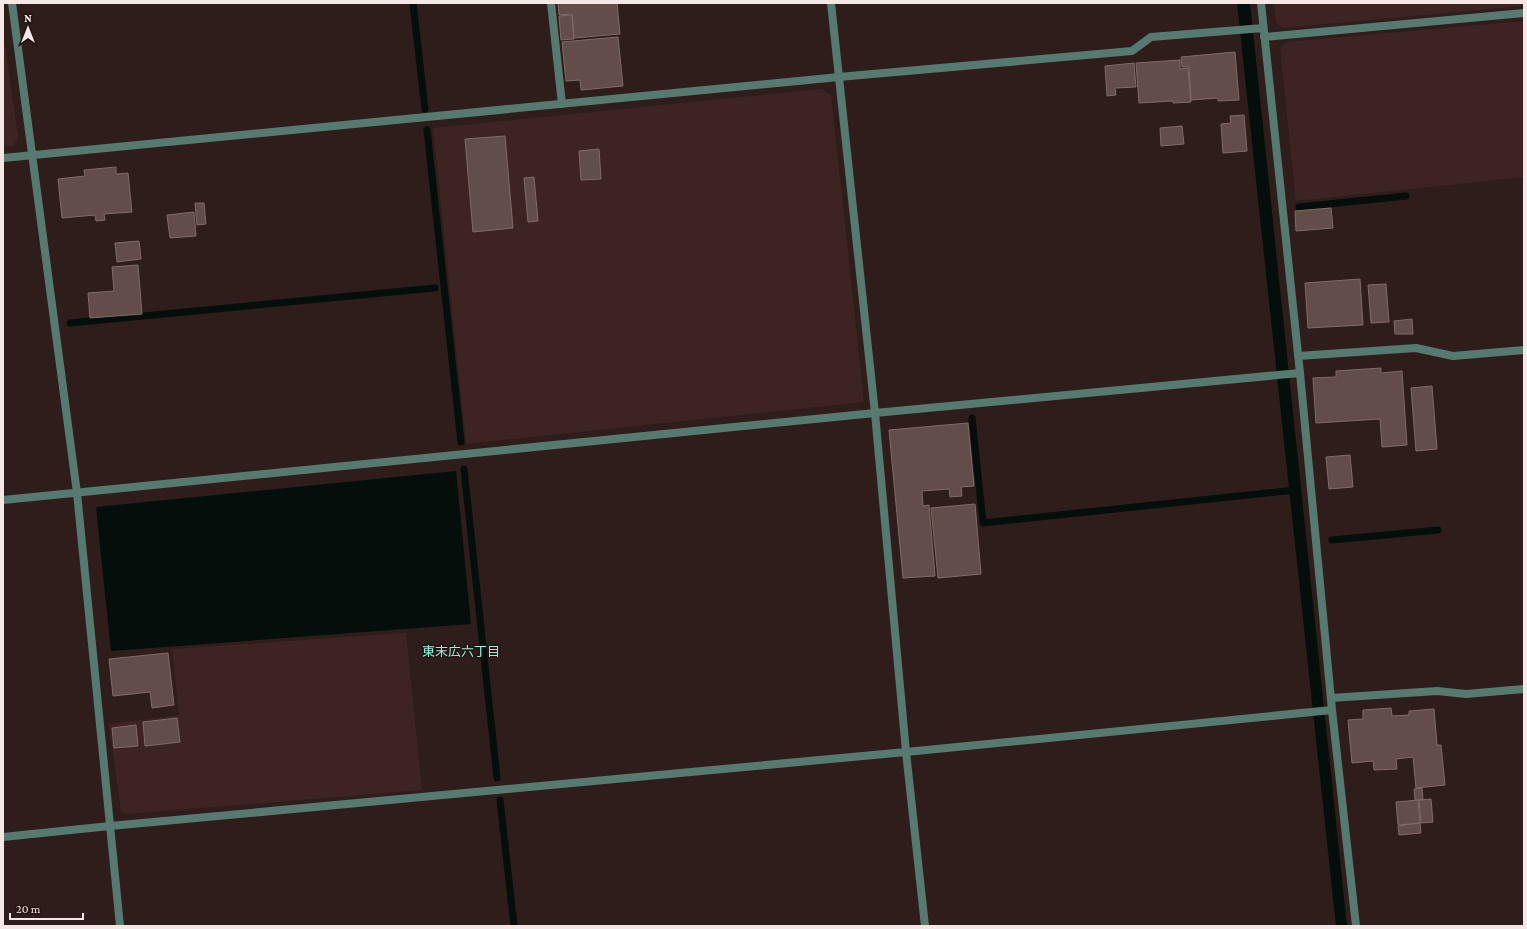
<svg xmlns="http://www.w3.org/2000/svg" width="1527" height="929" font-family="'Crimson Pro','Noto Sans JP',serif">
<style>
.built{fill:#3d2422}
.water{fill:#040e0b}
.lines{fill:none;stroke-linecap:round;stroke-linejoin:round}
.stream{stroke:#040e0b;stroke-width:7}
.building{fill:#624d4a;stroke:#816b68}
.minor{stroke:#567970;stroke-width:8}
.labels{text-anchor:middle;stroke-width:3.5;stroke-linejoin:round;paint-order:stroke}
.neighbourhood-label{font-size:13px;fill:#8ef2dd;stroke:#251412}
</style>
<rect width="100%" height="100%" fill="#2f1d1b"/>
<path class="built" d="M 1274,3 L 1524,3 L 1524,6 L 1283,28 L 1276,22 Z
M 1524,21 L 1524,177 L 1296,201 L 1280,48 L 1286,42 Z
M 3,32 L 18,136 L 14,146 L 3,147 Z
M 822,89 L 831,95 L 864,402 L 466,444 L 433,128 Z
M 406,633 L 422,790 L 127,814 L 121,811 L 109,724 L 179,715 L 172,649 Z"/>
<path class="water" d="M 1237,3 L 1250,3 L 1347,926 L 1336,926 Z
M 456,471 L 471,624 L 111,651 L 96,507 Z"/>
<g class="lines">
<path class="stream" d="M 413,3 L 425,109
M 427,130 L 461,442
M 1299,207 L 1406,196
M 70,323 L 435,288
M 972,418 L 983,523 L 1296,490
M 464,469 L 497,778
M 1332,540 L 1438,530
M 500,800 L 514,926"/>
</g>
<path class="building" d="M 558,3 L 617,3 L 620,34 L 574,38 L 572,14 L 559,15 Z
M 572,15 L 574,39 L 561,40 L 559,16 Z
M 618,37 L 623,86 L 581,90 L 580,80 L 566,81 L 562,42 Z
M 1235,52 L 1239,100 L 1218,101 L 1218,98 L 1191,100 L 1189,67 L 1182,67 L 1181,57 Z
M 1180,60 L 1180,69 L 1188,68 L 1191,102 L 1173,103 L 1173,101 L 1139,103 L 1136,63 Z
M 1134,63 L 1136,87 L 1115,88 L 1116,95 L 1107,96 L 1105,66 Z
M 1244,115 L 1247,151 L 1223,153 L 1221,124 L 1231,123 L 1230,116 Z
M 1182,126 L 1184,144 L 1161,146 L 1160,128 Z
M 505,136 L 513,228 L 473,232 L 465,139 Z
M 599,149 L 601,179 L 581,180 L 579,151 Z
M 116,167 L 116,174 L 128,173 L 132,212 L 104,214 L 105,220 L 96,221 L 95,215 L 62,218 L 58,179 L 85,176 L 84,170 Z
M 534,177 L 538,221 L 528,222 L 524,178 Z
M 195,203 L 204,203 L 206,224 L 197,225 Z
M 1331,208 L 1333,228 L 1296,231 L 1295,211 Z
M 194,212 L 196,236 L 170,238 L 167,215 Z
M 139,241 L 141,259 L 117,262 L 115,243 Z
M 138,265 L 142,314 L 90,318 L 88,293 L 114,291 L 112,267 Z
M 1360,279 L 1363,325 L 1308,328 L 1305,283 Z
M 1386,284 L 1389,322 L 1371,323 L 1368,285 Z
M 1412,319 L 1413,334 L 1395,334 L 1394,321 Z
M 1381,368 L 1381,373 L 1402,371 L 1407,445 L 1382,447 L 1380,419 L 1316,423 L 1313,378 L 1336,377 L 1336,371 Z
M 1432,386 L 1437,449 L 1416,451 L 1411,388 Z
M 968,423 L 974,486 L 961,487 L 962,496 L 950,497 L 949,489 L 922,491 L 923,506 L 929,505 L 935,576 L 903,578 L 889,430 Z
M 1350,455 L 1353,487 L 1329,489 L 1326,457 Z
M 975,504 L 981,574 L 938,578 L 931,508 Z
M 168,653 L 174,705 L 152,708 L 150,692 L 113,696 L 109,659 Z
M 1391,708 L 1392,716 L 1409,715 L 1409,711 L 1434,709 L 1437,745 L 1441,745 L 1445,785 L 1416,788 L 1413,757 L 1396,759 L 1397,769 L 1374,770 L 1373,761 L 1352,763 L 1348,720 L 1363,719 L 1363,710 Z
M 177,718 L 180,742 L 145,746 L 143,722 Z
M 136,725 L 138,746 L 114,748 L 112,728 Z
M 1422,788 L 1423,800 L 1415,800 L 1414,789 Z
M 1431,799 L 1433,822 L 1421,823 L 1419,800 Z
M 1418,800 L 1420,823 L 1398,825 L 1396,802 Z
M 1420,823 L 1421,833 L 1399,835 L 1398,826 Z"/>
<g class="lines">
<path class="minor" d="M 12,3 L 77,493 L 120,926
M 551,3 L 562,104
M 831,3 L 875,413 L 906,752 L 925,926
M 1261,3 L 1300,373 L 1332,710 L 1356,926
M 1264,37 L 1524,13
M 3,158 L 839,77 L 1132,51 L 1151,37 L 1263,28
M 1298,356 L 1416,348 L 1453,356 L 1524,350
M 3,500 L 875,413 L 1300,373
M 1331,698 L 1437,691 L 1466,694 L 1524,689
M 3,837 L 110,826 L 906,752 L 1332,710"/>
</g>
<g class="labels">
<g class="neighbourhood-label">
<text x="461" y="656">東末広六丁目</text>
</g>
</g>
<rect width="1527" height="929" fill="none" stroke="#f4e7e5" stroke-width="8"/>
<g transform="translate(28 28)" stroke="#251412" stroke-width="3" paint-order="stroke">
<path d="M0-3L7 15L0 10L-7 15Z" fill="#f4e7e5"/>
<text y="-6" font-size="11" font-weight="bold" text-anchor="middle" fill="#f4e7e5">N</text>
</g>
<path d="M10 913v6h73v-6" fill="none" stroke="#f4e7e5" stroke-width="2"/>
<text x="16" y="913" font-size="12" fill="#f4e7e5" stroke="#251412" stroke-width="3" paint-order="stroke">20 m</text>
</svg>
